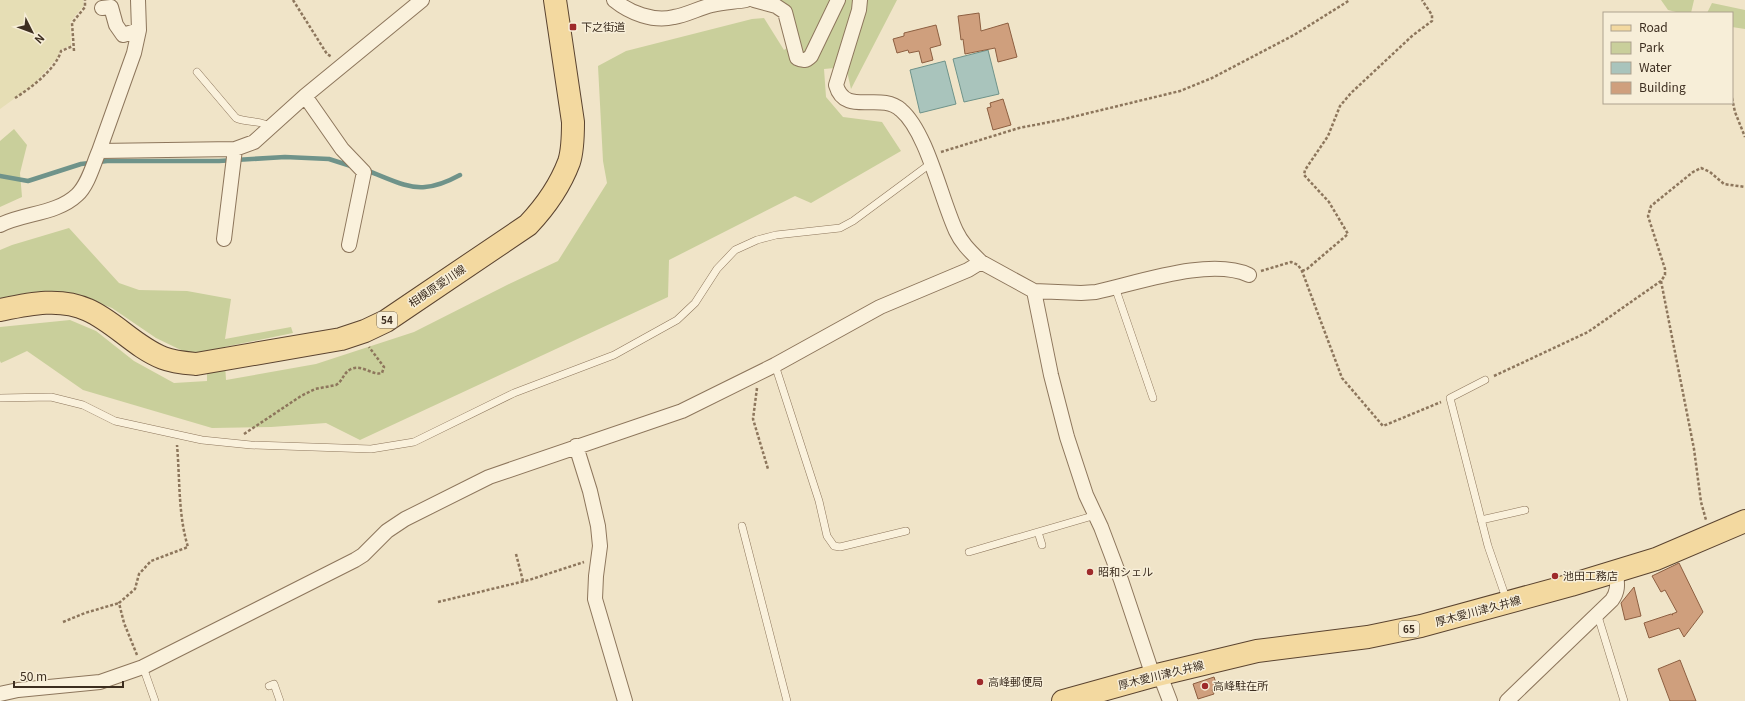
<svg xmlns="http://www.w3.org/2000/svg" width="1745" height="701" font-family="Georgia,'Noto Sans JP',serif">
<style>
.farmland{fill:#e6deb5}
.green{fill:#c9cf9b}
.water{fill:#a9c4bc;stroke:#6f938a}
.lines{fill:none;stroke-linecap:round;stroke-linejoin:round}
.stream{stroke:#6f938a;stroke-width:4.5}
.building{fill:#cf9f7d;stroke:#8d5f41}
.service-casing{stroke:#8d765c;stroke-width:8}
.minor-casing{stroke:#8d765c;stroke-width:16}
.primary-casing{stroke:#5b4430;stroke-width:24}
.path{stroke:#8d765c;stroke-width:2.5;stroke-dasharray:3 2;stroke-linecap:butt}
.service{stroke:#faf1dc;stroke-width:7}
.minor{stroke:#faf1dc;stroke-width:14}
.primary{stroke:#f3d9a0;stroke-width:22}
.poi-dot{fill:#9e2a2b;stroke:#f7eed8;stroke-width:1.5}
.labels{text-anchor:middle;stroke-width:3;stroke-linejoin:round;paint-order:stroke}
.shield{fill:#f7eed8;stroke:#756857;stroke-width:1}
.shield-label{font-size:10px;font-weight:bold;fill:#3d2e20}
.poi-label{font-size:11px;fill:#3d2e20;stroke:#f7eed8;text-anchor:start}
.street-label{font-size:11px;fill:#3d2e20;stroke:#f7eed8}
</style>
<rect width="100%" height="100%" fill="#f0e4c8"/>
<path class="farmland" d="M 0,0 L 83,0 L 84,5 L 70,22 L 71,45 L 60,50 L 58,57 L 33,85 L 0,109 Z"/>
<path class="green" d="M 778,0 L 897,0 L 851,89 L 846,67 L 824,69 L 826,97 L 843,117 L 882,122 L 901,151 L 811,203 L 795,196 L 669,260 L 668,297 L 360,440 L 326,423 L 271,427 L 212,428 L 83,390 L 27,351 L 10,359 L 1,363 L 0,361 L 0,327 L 70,320 L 96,331 L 134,361 L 174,383 L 207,381 L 207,355 L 183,351 L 156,338 L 112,308 L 74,294 L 32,292 L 0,298 L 0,250 L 12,245 L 69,228 L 119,283 L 139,290 L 187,291 L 231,299 L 225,339 L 291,327 L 293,333 L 224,347 L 226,380 L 316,364 L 414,332 L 507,285 L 558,261 L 607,183 L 603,161 L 598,66 L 626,51 L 752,19 L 764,18 L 784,50 L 799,40 Z
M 1661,0 L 1694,0 L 1691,13 L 1680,13 L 1668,10 Z
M 1712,3 L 1745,10 L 1745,29 L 1732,27 L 1732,13 L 1707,13 Z
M 14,129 L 27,145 L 20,173 L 22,197 L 0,207 L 0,141 Z"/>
<path class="water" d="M 988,50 L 999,94 L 964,102 L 953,59 Z
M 945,61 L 956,104 L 920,113 L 910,70 Z"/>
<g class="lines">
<path class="stream" d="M 365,170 C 384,176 405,189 425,187 C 438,186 449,181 460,175
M 0,176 L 28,181 L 81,164 L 107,161 L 219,161 L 285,157 L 329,159 L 354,167"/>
</g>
<path class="building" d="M 979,13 L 981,31 L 1008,23 L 1017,57 L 998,62 L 995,48 L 965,54 L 963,39 L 961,40 L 958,16 Z
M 936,25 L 941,45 L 930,48 L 933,60 L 922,63 L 919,51 L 909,53 L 908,50 L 897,53 L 893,39 L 904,36 L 904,33 Z
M 1003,99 L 1011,125 L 993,130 L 987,108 L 991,107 L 990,103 Z
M 1679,563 L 1703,612 L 1684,637 L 1679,628 L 1649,638 L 1644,623 L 1671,614 L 1673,615 L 1672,614 L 1677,612 L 1665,590 L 1661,592 L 1652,576 Z
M 1634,587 L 1641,616 L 1625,620 L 1621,603 Z
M 1680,660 L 1696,701 L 1670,701 L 1658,669 Z
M 1214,677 L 1218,689 L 1212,690 L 1214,694 L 1198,699 L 1193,684 Z"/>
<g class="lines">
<g class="service-casing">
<path id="service" d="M 197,72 L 236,118 C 247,123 262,120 271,127
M 1115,287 L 1153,398
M 775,365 L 819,501 L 827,536 L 834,546 L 840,547 L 906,531
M 1485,380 L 1450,398 L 1488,546 L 1507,601
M 0,398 L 51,397 L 83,405 L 115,421 L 202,440 L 251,445 L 371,449 L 414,442 L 514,393 L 614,355 L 677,320 L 695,303 L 717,269 L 735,250 L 757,240 L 776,235 L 840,228 L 853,221 L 930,164
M 1481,520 L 1525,510
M 742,526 L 787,701
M 1038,532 L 1042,545
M 969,552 L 1096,515
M 1597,613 L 1624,701
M 143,667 L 155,701
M 269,686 L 274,684 L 280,701"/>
</g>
<g class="minor-casing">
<path id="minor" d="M 138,0 L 139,30 L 134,53 L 99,151 L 235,149 L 254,142 L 305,96 L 422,0
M 614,0 C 630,13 653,22 674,17 C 687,15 699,8 712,5 C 723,2 735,2 746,0
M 754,0 L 776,6 L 785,12 L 797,58 C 803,61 806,61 811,56 L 838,0
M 860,0 L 859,10 L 836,85 C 845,117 880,91 901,110 C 927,132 941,199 956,231 C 962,244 971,252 981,262
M 102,8 L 111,7 L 116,25 L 123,35 L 139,30
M 305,96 L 342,149 L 364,172 L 349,245
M 0,225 C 24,213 57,214 77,195 C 88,185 93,165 99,151
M 224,239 L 235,149
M 1034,291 L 1081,293 L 1096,292 C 1138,283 1210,257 1249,275
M 576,446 L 590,491 L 598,526 L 600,546 L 596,576 L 595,599 L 625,701
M 1160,675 L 1170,701
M 0,694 L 18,690 L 100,682 L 143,667 L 355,560 L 363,555 L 387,531 L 405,519 L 489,477 L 682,411 L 775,365 L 880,307 L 968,270 L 981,262 L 1034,291 L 1051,375 L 1067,437 L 1086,495 L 1101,527 L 1121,580 L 1153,676
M 1507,701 L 1612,600 C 1619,590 1617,583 1616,571"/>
</g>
<g class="primary-casing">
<path id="primary" d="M 0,310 C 29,304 60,297 88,310 C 115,322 135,347 163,358 C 173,362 185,363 196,364 L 341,339 L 365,331 L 386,321 L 528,225 C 545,207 560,186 569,162 C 573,150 573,135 573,122 L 555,0
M 1063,701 L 1153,676 L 1257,651 L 1368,637 L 1421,626 L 1571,585 L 1656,559 L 1745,521"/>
</g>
<path class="path" d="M 293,0 L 327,54 L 332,57
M 74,51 L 72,23 L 85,7 L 85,0
M 15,98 C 31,88 56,69 61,51 L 73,46
M 1732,98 L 1735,112 L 1745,137
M 941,152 L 1019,128 L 1060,120 L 1180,91 L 1212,78 L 1294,35 L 1350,0
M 1261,271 L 1291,262 L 1298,265 L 1302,271 L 1342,378 L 1383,426 L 1441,402
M 1302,271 L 1307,269 L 1348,234 L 1329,202 L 1304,175 L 1305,170 L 1328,136 L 1340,106 L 1351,93 L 1412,36 L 1432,21 L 1432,15 L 1422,0
M 1661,281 L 1694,449 L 1701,502 L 1706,520
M 1494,376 L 1588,332 L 1661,281 L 1665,275 L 1665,269 L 1648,216 L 1651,206 L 1693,172 L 1701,168 L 1710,172 L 1724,184 L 1745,187
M 757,388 L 753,419 L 768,469
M 244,434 L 301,396 L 315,389 L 336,385 C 343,381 343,373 351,369 C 363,364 372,376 382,373 L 384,367 L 369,347
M 516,554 L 523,581
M 438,602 L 529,580 L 584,562
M 63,622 L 85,613 L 119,603
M 137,655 L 124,623 L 119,603 L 135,589 L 139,574 L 151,561 L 188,547 C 178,515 180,479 177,445"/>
<use href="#service" class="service"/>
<use href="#minor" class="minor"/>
<use href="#primary" class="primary"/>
</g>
<g class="poi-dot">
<rect x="569" y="23" width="8" height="8" rx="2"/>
<circle cx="1090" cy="572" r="4"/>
<circle cx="1555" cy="576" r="4"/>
<circle cx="980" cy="682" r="4"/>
<circle cx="1205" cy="686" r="4"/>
</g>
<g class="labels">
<g class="shield">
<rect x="377" y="312" width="20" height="16" rx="3"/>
<rect x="1399" y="621" width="20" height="16" rx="3"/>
</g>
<g class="shield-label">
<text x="387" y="324">54</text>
<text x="1409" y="633">65</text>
</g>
<g class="poi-label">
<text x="581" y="31">下之街道</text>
<text x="1098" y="576">昭和シェル</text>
<text x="1563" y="580">池田工務店</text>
<text x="988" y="686">高峰郵便局</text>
<text x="1213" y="690">高峰駐在所</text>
</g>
<g class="street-label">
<text transform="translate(437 286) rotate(-34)" y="4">相模原愛川線</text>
<text transform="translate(1478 611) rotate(-15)" y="4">厚木愛川津久井線</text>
<text transform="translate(1161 675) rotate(-14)" y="4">厚木愛川津久井線</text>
</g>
</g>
<rect x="1603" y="12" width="130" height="92" fill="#f7eed8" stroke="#ada18e"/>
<rect x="1611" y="25" width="20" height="6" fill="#f3d9a0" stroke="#ada18e"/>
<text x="1639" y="32" font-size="12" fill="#3d2e20">Road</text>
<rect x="1611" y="42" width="20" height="12" fill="#c9cf9b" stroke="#ada18e"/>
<text x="1639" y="52" font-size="12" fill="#3d2e20">Park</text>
<rect x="1611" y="62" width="20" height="12" fill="#a9c4bc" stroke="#ada18e"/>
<text x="1639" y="72" font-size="12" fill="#3d2e20">Water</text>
<rect x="1611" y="82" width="20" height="12" fill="#cf9f7d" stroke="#ada18e"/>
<text x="1639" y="92" font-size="12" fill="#3d2e20">Building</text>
<g transform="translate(32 32) rotate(132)" stroke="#f7eed8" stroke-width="3" paint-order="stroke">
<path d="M0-3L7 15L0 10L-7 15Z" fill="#3d2e20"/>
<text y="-6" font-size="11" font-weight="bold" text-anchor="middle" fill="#3d2e20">N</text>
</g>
<path d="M14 681v6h109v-6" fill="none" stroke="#3d2e20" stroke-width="2"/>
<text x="20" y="681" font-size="12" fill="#3d2e20" stroke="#f7eed8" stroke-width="3" paint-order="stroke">50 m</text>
</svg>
